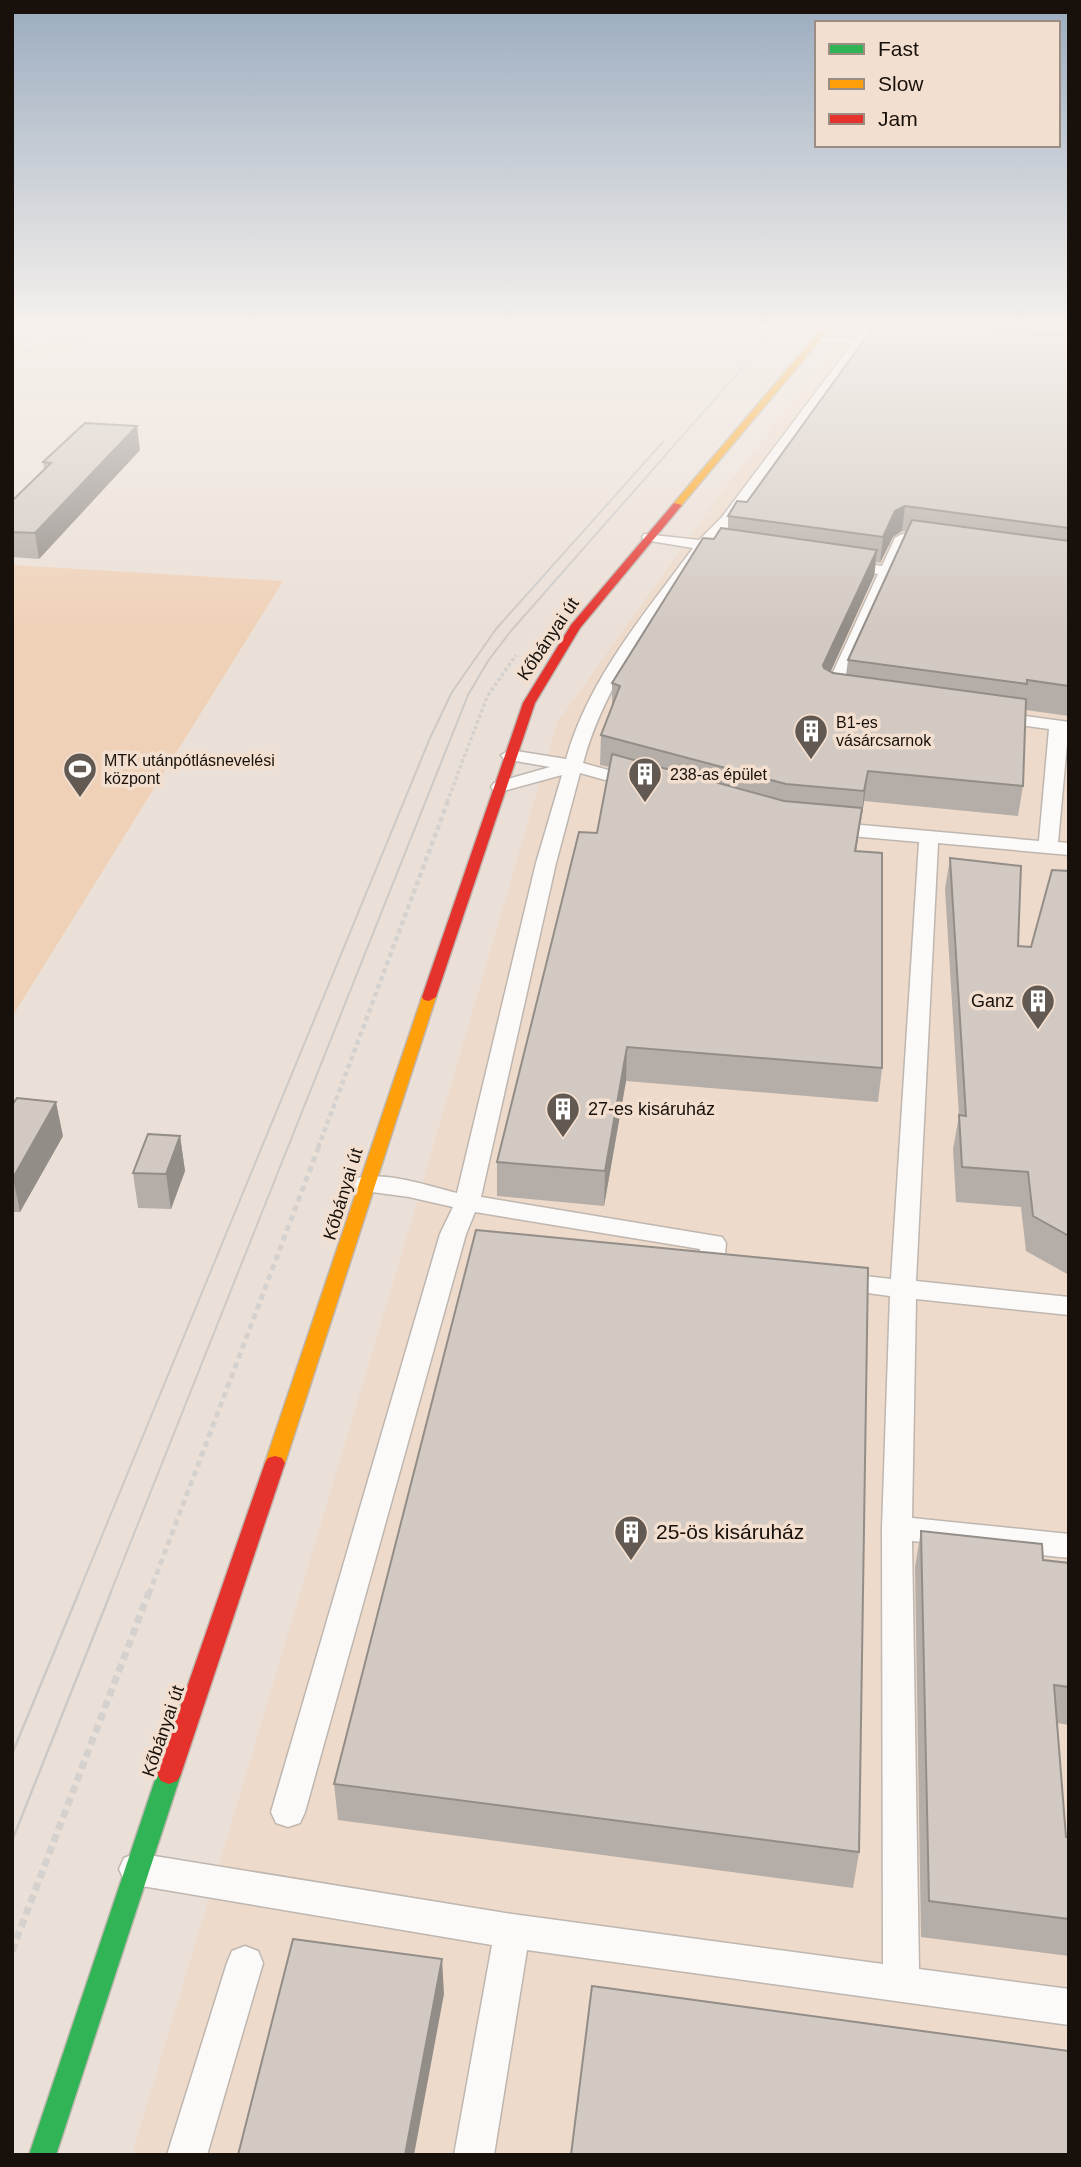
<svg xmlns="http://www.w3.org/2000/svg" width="1081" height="2167" font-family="Arial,sans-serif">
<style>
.built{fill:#eddaca}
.green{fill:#efd1b8}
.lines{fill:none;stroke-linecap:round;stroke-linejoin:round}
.lane-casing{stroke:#beb6af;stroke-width:3}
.fast-casing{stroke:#beb6af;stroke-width:3}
.slow-casing{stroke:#beb6af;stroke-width:3}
.jam-casing{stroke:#beb6af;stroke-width:3}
.path-far3{stroke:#d4d1ce;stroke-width:3.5;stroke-dasharray:3.5 2.5;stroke-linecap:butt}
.path-far2{stroke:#d4d1ce;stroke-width:4.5;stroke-dasharray:5 3.5;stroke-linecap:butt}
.path-far1{stroke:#d4d1ce;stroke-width:5;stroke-dasharray:6 4.5;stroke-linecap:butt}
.path{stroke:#d4d1ce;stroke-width:7;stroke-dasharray:8 5;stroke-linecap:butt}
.lane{fill:#fcfaf9;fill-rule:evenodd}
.fast{fill:#30b455;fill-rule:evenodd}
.slow{fill:#ff9f0a;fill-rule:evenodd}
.jam{fill:#e5322d;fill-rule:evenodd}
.tram-far1{stroke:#ccc9c7;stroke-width:2}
.tram{stroke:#ccc9c7;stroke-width:2.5}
.rail{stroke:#ccc9c7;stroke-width:2.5}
.wall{fill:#b5ada7;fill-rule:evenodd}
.shaded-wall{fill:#938d88}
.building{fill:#d2c9c2;stroke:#938d88;stroke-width:2}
.labels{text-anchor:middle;stroke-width:7;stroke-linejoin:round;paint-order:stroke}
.far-poi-label{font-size:16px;fill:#18110b;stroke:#f3dfcf;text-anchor:start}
.street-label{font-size:18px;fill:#18110b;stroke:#f3dfcf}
.poi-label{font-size:18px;fill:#18110b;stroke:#f3dfcf;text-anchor:end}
.near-poi-label{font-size:21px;fill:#18110b;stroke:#f3dfcf;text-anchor:start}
</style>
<rect width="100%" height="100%" fill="#ebe0d7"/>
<path class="built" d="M 12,325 L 170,325 L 12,363 Z
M 853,325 L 1069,325 L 1069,2155 L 132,2155 L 397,1270 L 557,723 L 725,488 Z"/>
<path class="green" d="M 12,565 L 283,581 L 12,1017 Z"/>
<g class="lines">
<g class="lane-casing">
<path id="lane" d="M 866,325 L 878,325 L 868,338 L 879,342 L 873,345 L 863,345 L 732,523 L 713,542 L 720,544 L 722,547 L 720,550 L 707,550 C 657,619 606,679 583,763 L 644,780 L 647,784 L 638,789 L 580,773 L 556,863 L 481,1197 L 722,1237 L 726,1243 L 724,1264 L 730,1266 L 734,1272 L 730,1278 L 721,1281 L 701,1277 L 697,1271 L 700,1249 L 475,1212 L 466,1234 L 305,1812 L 300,1823 L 288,1827 L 276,1823 L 271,1812 L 440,1234 L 453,1207 L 409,1197 L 357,1190 L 354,1184 L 357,1178 C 385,1171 429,1186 457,1193 L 536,863 L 562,775 L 500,792 L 494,791 L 491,787 L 494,783 L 550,767 L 504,759 L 501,755 L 510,750 L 566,759 C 589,678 644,615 693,548 L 644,540 L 642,537 L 644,534 L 699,540 L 722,517 L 852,344 L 817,342 L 811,339 L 813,337 L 857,338 Z
M 902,534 L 933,539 L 940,543 L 933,547 L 907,543 L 841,690 L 848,695 L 840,700 L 825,698 L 823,694 L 878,574 L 846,569 L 839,565 L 846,561 L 882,566 L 895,538 Z
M 996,712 L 1069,722 L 1058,842 L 1069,843 L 1069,855 L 938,843 L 916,1281 L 1069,1297 L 1069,1315 L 916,1299 L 912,1518 L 1069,1534 L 1069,1558 L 912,1541 L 919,1969 L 1069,1989 L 1069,2025 L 527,1950 L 494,2155 L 454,2155 L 492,1945 L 136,1885 L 124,1880 L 119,1869 L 124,1858 L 136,1853 L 512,1914 L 883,1964 L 882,1528 L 890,1296 L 830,1288 L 826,1282 L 830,1276 L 839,1273 L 891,1279 L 919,842 L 828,834 L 819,828 L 828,822 L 1039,841 L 1049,729 L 990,721 L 987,717 L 990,713 Z
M 245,1946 L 258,1951 L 263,1963 L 207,2155 L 167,2155 L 227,1963 L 232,1951 Z"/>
</g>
<g class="fast-casing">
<path id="fast" d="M 169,1764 L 177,1767 L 181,1774 L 56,2155 L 29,2155 L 157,1774 L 161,1767 Z"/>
</g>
<g class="slow-casing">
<path id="slow" d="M 825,325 L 833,325 L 680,507 L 674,507 L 674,503 Z
M 429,993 L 436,997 L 285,1463 L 282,1468 L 275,1470 L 268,1468 L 265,1463 L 422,997 Z"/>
</g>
<g class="jam-casing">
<path id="jam" d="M 674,503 L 682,505 L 580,628 L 535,703 L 436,997 L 429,1001 L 424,1000 L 422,997 L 523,703 L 571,625 Z
M 275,1456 L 282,1458 L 285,1463 L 181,1774 L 177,1781 L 169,1784 L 161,1781 L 157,1774 L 265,1463 L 268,1458 Z"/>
</g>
<path class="path-far3" d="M 447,802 L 487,697 L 516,655"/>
<path class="path-far2" d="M 318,1148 L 448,801"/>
<path class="path-far1" d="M 149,1594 L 319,1146"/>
<path class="path" d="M 12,1951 L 149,1592"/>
<use href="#lane" class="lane"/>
<use href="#fast" class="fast"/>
<use href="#slow" class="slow"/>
<use href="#jam" class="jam"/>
<path class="tram-far1" d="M 78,1594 L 430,738 L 452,692 L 496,629 L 663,442
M 110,1594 L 468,695 L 488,661 L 510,632 L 780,325"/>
<path class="tram" d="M 12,1754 L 79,1592
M 12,1841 L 111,1592"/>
<path class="rail" d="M 49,335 L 82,325
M 12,341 L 56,328
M 12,354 L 128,325"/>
</g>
<path class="wall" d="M 875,325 L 1069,325 L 1069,716 L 1026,710 L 1023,786 L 1018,816 L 864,801 L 856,851 L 882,1068 L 878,1102 L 626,1081 L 604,1206 L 497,1196 L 497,1162 L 597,833 L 609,767 L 600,765 L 601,735 L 612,708 L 612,683 L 714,539 L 728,529 L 728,516 L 747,502 ZM 902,531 L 906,532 L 848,660 L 846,675 L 833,673 L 830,671 L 874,576 L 876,562 L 880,563 L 893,537 Z
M 140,450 L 39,559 L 12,557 L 12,501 L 44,469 L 43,462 Z
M 950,858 L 1018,946 L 1031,947 L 1069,871 L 1069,1275 L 1026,1251 L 1021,1207 L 956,1202 L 953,1149 L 959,1116 L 945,889 Z
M 12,1105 L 63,1136 L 20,1212 L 12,1212 Z
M 180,1136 L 185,1171 L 171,1209 L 138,1208 L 133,1173 Z
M 921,1531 L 1043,1560 L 1069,1563 L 1069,1725 L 1057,1723 L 1066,1837 L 1069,1837 L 1069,1956 L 921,1937 L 915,1567 Z
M 334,1784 L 859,1852 L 853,1888 L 338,1820 Z"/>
<path class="shaded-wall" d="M 137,426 L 140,450 L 39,559 L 35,533 Z
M 905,506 L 902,531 L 893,537 L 880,563 L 883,537 L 895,511 Z
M 877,550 L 874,576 L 821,693 L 823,665 Z
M 868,771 L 864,801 L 861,822 L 864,791 Z
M 862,808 L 858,838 L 851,882 L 855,851 Z
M 627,1047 L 626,1081 L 604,1206 L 605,1171 Z
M 56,1102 L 63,1136 L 20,1212 L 13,1178 Z
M 180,1136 L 185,1171 L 171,1209 L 166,1174 Z
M 442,1959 L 444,1994 L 414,2155 L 405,2155 Z"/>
<path class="building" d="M 875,325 L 944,327 L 1069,337 L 1069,528 L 905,506 L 895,511 L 883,537 L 728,516 L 737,501 L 747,502 Z
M 1047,325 L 1069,325 L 1069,327 Z
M 85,423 L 137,426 L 35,533 L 12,532 L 12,501 L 51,463 L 43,462 Z
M 912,520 L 1069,541 L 1069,686 L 1027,680 L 1027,684 L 848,660 Z
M 721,528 L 877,550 L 823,665 L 824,668 L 833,673 L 1026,699 L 1023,786 L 868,771 L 864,791 L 786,784 L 601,735 L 620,686 L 612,683 L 703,538 L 714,539 Z
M 612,754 L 784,801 L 862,808 L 855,851 L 882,853 L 882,1068 L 627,1047 L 605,1171 L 497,1162 L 579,832 L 597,833 Z
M 950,858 L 1021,866 L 1018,946 L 1031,947 L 1052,870 L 1069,871 L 1069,1236 L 1033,1216 L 1028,1172 L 962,1167 L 959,1115 L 966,1116 Z
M 17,1098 L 56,1102 L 13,1178 L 12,1105 Z
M 148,1134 L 180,1136 L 166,1174 L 133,1173 Z
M 476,1230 L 868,1268 L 859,1852 L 334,1784 Z
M 921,1531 L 1042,1544 L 1043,1560 L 1069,1563 L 1069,1687 L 1054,1685 L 1066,1837 L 1069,1837 L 1069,1919 L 929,1901 Z
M 293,1939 L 442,1959 L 405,2155 L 238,2155 Z
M 592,1986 L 1069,2051 L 1069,2155 L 571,2155 Z"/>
<linearGradient id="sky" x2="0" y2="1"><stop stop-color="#9bacbf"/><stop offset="0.52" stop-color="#f6f1ed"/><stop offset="1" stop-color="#f6f1ed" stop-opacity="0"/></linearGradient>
<rect width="1081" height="628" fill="url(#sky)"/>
<defs>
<g id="building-pin" transform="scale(1.75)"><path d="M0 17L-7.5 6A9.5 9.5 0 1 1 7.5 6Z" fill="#625952" stroke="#f3dfcf"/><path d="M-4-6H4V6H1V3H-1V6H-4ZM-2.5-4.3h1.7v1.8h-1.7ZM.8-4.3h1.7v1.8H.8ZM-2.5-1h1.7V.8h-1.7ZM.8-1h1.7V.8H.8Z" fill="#fff"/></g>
<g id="stadium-pin" transform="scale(1.75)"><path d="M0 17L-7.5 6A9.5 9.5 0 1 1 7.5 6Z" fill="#625952" stroke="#f3dfcf"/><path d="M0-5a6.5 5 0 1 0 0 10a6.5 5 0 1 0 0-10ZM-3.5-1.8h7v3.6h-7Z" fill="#fff"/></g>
</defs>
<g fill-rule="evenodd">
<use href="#building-pin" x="811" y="731"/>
<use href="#stadium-pin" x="80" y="769"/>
<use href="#building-pin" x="645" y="774"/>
<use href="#building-pin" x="1038" y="1001"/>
<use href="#building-pin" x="563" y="1109"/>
<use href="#building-pin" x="631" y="1532"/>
</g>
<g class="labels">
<g class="far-poi-label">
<text x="836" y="728">B1-es<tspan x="836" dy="18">vásárcsarnok</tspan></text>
<text x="104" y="766">MTK utánpótlásnevelési<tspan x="104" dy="18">központ</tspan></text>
<text x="670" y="780">238-as épület</text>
</g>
<g class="street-label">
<text transform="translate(548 639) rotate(-56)" y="6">Kőbányai út</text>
<text transform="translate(343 1194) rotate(-73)" y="6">Kőbányai út</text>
<text transform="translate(163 1731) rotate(-71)" y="6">Kőbányai út</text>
</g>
<g class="poi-label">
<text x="1014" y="1007">Ganz</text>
<text x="588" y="1115" text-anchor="start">27-es kisáruház</text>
</g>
<g class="near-poi-label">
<text x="656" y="1539">25-ös kisáruház</text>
</g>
</g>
<rect width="1081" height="2167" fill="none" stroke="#18110b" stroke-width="28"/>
<rect x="815" y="21" width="245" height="126" fill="#f3dfcf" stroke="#9b8d81" stroke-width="2"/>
<rect x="829" y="44" width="35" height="10" fill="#30b455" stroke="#9b8d81" stroke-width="2"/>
<text x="878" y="56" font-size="21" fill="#18110b">Fast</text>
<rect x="829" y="79" width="35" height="10" fill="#ff9f0a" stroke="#9b8d81" stroke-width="2"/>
<text x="878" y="91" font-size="21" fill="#18110b">Slow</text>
<rect x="829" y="114" width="35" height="10" fill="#e5322d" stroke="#9b8d81" stroke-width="2"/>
<text x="878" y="126" font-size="21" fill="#18110b">Jam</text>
</svg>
